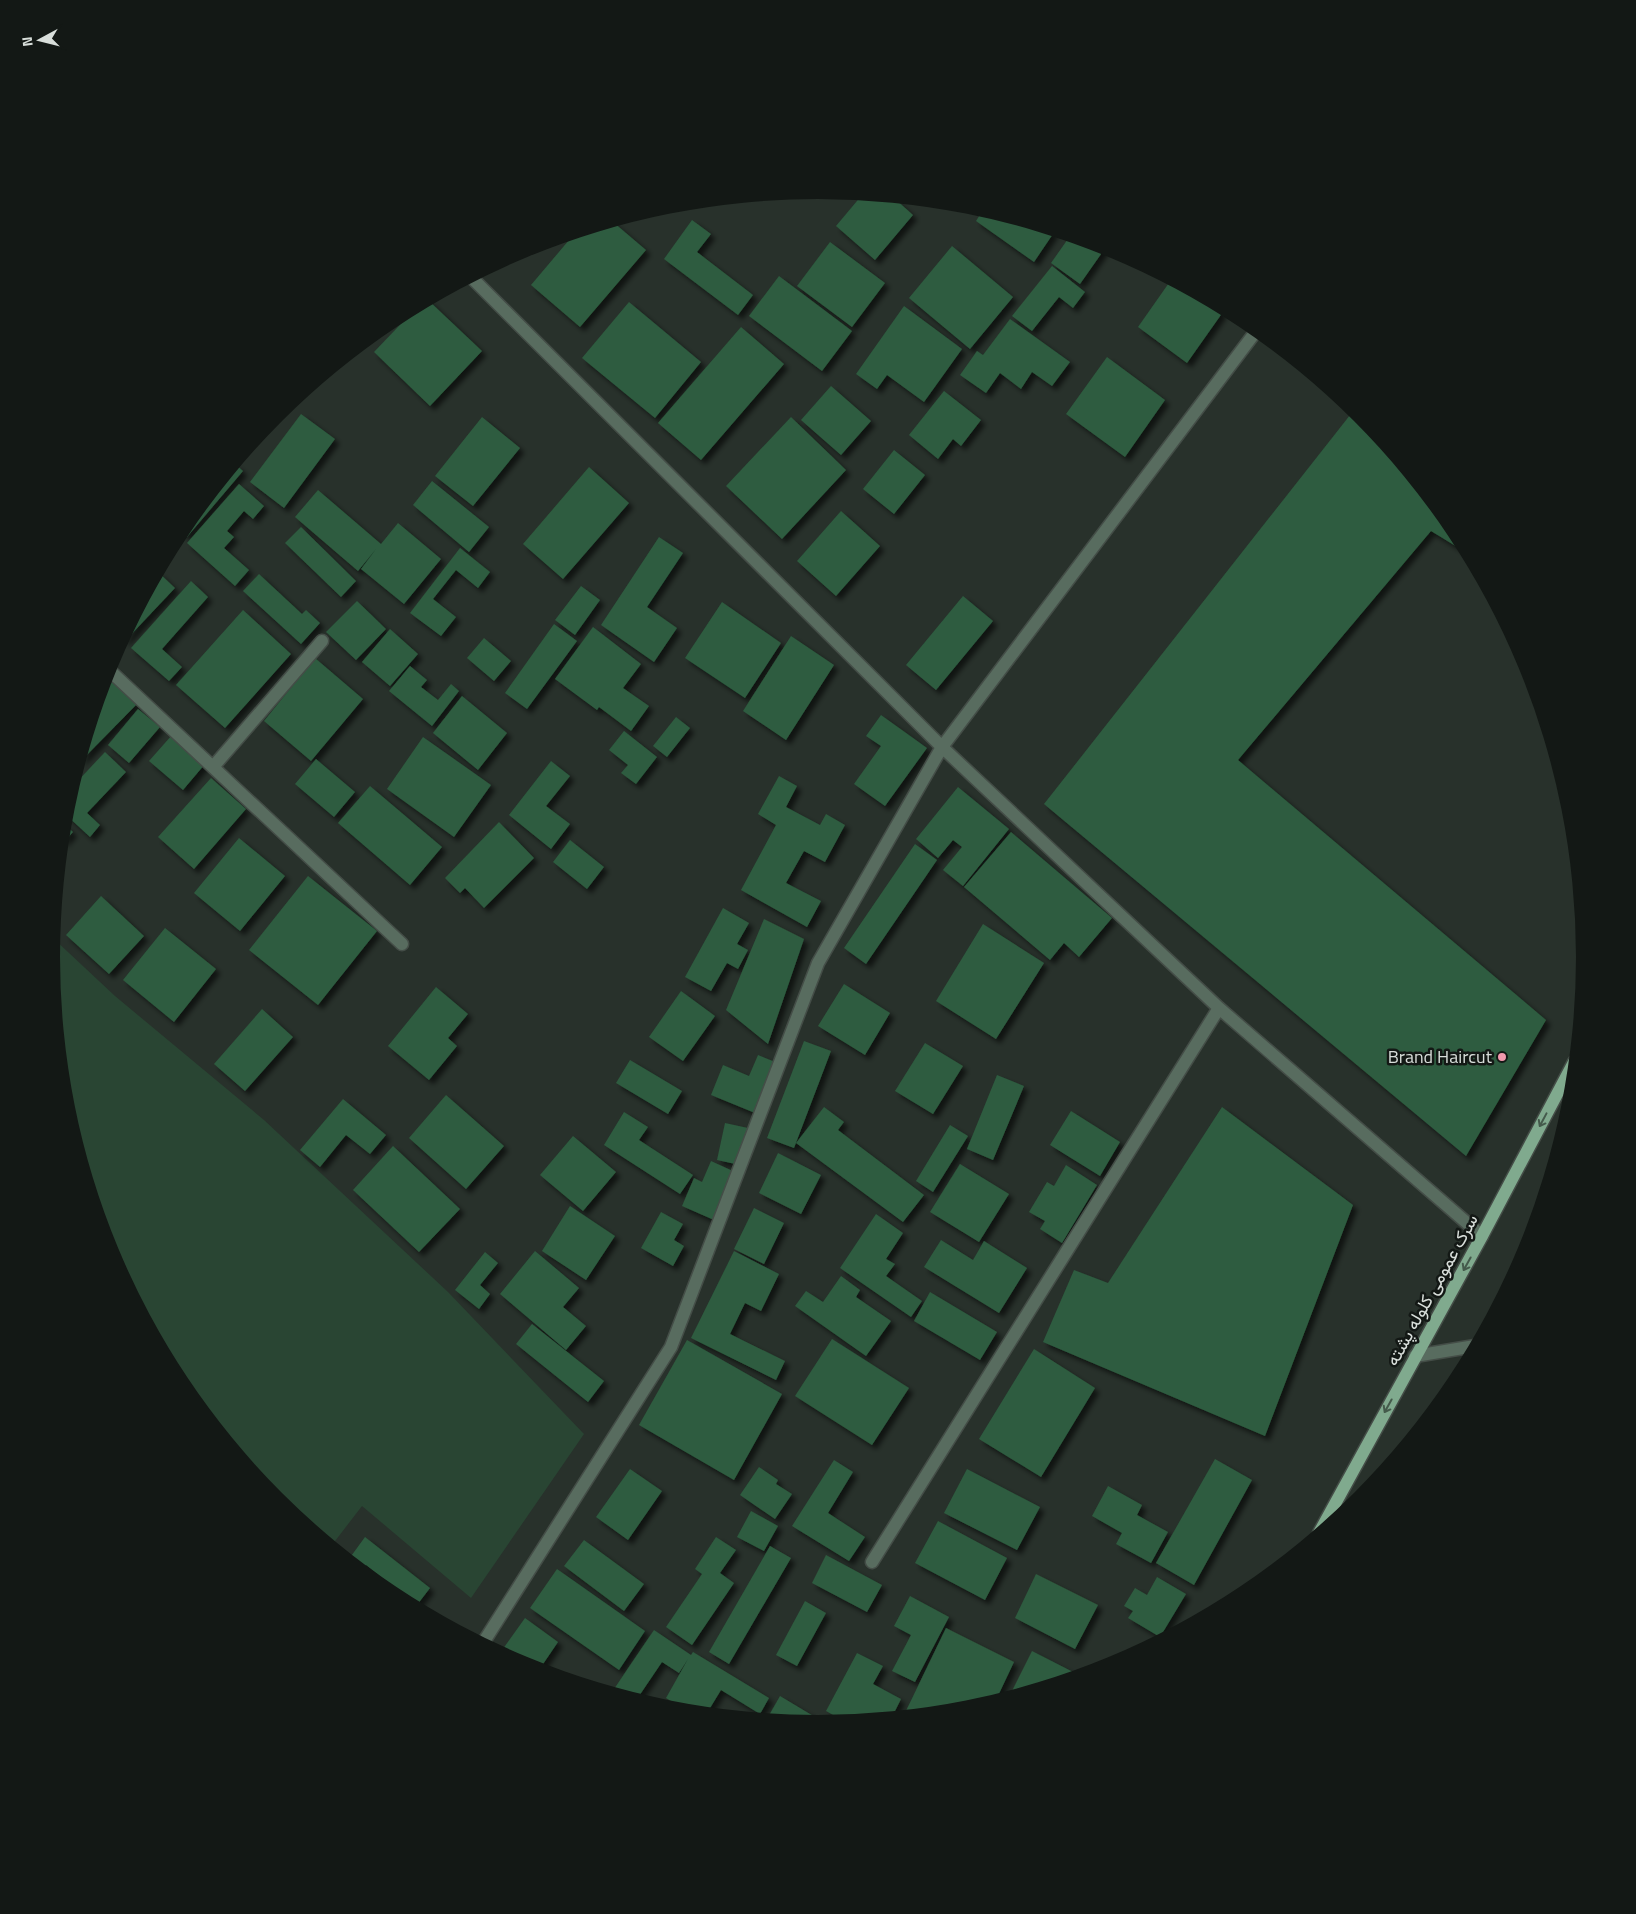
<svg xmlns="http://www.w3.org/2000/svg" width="1636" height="1914" font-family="'Titillium Web',Vazirmatn,sans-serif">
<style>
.green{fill:#294533}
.building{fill:#2d5c3f;filter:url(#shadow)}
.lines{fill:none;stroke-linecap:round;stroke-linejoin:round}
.minor-casing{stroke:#444d47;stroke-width:15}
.major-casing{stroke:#444d47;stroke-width:15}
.minor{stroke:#586c5f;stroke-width:12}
.major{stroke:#80aa8e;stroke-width:12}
.oneway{stroke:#445a4b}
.poi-dot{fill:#f29aae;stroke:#131815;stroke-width:2}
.labels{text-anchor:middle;stroke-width:5;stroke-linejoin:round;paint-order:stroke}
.poi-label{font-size:18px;fill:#d8deda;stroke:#131815;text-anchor:end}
.street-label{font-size:18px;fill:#d8deda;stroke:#131815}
</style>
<defs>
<filter id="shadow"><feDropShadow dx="4.5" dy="4.5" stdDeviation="2.5" flood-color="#0009"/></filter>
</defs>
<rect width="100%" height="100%" fill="#28312b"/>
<path class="green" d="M 53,938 L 115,996 L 264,1120 L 448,1292 L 584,1434 L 471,1598 L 362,1506 L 332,1545 L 276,1499 L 180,1383 L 110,1250 L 66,1106 L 51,957 Z"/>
<path class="building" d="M 862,195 L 894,198 L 913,215 L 875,260 L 836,226 Z
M 983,210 L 1055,231 L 1034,262 L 976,221 Z
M 692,220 L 711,234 L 697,252 L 753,295 L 738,315 L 664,259 Z
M 613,222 L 646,250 L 580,327 L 531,285 L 575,233 Z
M 1070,236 L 1106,247 L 1080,284 L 1051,263 Z
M 830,242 L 885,283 L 852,327 L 797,286 Z
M 952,246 L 1013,297 L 970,349 L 909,298 Z
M 1052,266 L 1085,292 L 1073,308 L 1059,297 L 1032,331 L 1012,316 Z
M 779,276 L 852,331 L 822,371 L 749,316 Z
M 1171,280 L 1202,297 L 1223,312 L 1187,363 L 1138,327 Z
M 428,300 L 482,351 L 430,406 L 374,352 L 419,305 Z
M 629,302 L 701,362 L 655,418 L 582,358 Z
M 904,306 L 962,349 L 924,402 L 887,375 L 877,389 L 856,374 Z
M 1010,319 L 1070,362 L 1052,386 L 1032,372 L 1021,389 L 1000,373 L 986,393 L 960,375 L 977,351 L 983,355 Z
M 741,327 L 784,364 L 701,460 L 658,423 Z
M 1107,357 L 1165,400 L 1125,457 L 1066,414 Z
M 831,386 L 871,421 L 841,455 L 801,420 Z
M 944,391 L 981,420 L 961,446 L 953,439 L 938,459 L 909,435 Z
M 1354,410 L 1360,415 L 1456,531 L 1467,553 L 1431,531 L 1238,760 L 1546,1020 L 1466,1156 L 1044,804 Z
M 301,414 L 335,439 L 284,508 L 250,482 Z
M 482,417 L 520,448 L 473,506 L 435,476 Z
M 791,417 L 846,470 L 782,539 L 726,486 Z
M 894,450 L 925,475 L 894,514 L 863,489 Z
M 235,464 L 243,471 L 187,537 L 181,531 Z
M 589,467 L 629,503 L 563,579 L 523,544 Z
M 432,481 L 489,527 L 469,552 L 413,505 Z
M 239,484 L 264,506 L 253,519 L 244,511 L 227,531 L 234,537 L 224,548 L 249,570 L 235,586 L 187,543 Z
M 318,490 L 381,544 L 398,523 L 441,559 L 404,604 L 361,569 L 376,549 L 358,571 L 295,517 Z
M 841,511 L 880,546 L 836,596 L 797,561 Z
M 301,527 L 356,581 L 341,597 L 285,543 Z
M 659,537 L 683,553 L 647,607 L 677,628 L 654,662 L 601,625 Z
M 460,548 L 490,572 L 478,588 L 456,570 L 433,599 L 456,617 L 441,636 L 410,613 Z
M 158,572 L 175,588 L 125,641 L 123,639 Z
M 259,574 L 302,614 L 306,610 L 320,623 L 301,644 L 243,591 Z
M 191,581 L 208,597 L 162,649 L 182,667 L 169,681 L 131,648 Z
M 581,586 L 600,600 L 575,635 L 555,620 Z
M 963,596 L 993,621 L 936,690 L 906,665 Z
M 357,601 L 386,629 L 356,660 L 326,632 Z
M 722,602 L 781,643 L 745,698 L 685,658 Z
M 243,610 L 291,654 L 225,728 L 176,685 Z
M 554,624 L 577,641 L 527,709 L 505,693 Z
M 593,627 L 641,664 L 623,688 L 649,706 L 631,731 L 599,707 L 597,710 L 555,679 Z
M 390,629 L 418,654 L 390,686 L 362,662 Z
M 791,636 L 834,665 L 786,740 L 743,711 Z
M 484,638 L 511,661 L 494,681 L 467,658 Z
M 315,658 L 363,699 L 311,761 L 264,721 Z
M 410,666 L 427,680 L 421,687 L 438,700 L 451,684 L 459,691 L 432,726 L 389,691 Z
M 113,681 L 137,704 L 79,763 L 100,695 Z
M 462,696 L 507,733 L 478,770 L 433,733 Z
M 138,709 L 160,727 L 129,763 L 108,745 Z
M 881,715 L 927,748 L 885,806 L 854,784 L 881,746 L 866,736 Z
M 676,717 L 690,728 L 667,757 L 653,746 Z
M 624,731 L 657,757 L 636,784 L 621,773 L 628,765 L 609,750 Z
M 172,735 L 205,764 L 183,790 L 149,761 Z
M 423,737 L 491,785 L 454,837 L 387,789 Z
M 105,752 L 126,772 L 87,813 L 100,825 L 90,837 L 65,814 L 66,807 L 73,786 Z
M 316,759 L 355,792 L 334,817 L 295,784 Z
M 551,761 L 570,776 L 546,806 L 570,824 L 551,849 L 509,815 Z
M 779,776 L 797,786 L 786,807 L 820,825 L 826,814 L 845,825 L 825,862 L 804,851 L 786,883 L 821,901 L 807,927 L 741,890 L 776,825 L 758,814 Z
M 211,778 L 246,809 L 194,869 L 158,837 Z
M 370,786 L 442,847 L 410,885 L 338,823 Z
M 958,787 L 1009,829 L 963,886 L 943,870 L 962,847 L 953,840 L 938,858 L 916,839 Z
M 499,822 L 534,858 L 484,908 L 465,888 L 460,893 L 445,878 Z
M 64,824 L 73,832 L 62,844 Z
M 1011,832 L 1112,918 L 1079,957 L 1064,943 L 1050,960 L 964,887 Z
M 239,838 L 285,876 L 240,931 L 194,893 Z
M 570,840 L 604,867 L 587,889 L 553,862 Z
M 915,844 L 937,860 L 866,964 L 844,948 Z
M 308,876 L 377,931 L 318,1005 L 249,950 Z
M 101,896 L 144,936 L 109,974 L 66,935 Z
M 723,908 L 749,923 L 737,944 L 748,950 L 738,969 L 727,963 L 711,991 L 685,977 Z
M 764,919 L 804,939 L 768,1044 L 726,1010 Z
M 983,924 L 1044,963 L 996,1039 L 936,1001 Z
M 165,928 L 216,969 L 174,1022 L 123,980 Z
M 844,984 L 890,1013 L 865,1055 L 818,1026 Z
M 436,987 L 468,1014 L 448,1038 L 457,1046 L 429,1080 L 388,1046 Z
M 681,991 L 715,1016 L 683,1061 L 649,1037 Z
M 262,1009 L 293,1037 L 245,1091 L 214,1064 Z
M 804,1041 L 831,1051 L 794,1148 L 767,1138 Z
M 925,1043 L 963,1066 L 933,1114 L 895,1091 Z
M 758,1055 L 775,1062 L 755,1113 L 711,1095 L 723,1065 L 749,1076 Z
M 630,1060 L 682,1091 L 668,1114 L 616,1083 Z
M 997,1075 L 1024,1086 L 993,1160 L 967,1149 Z
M 446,1095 L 504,1146 L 466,1189 L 409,1138 Z
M 343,1099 L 386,1135 L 370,1154 L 346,1135 L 320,1167 L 300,1150 Z
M 824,1107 L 844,1122 L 838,1130 L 924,1195 L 903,1222 L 796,1143 Z
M 1222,1107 L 1353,1205 L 1265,1436 L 1043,1342 L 1074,1270 L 1108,1283 Z
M 1071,1111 L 1120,1142 L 1100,1176 L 1050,1145 Z
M 624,1112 L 648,1127 L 639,1140 L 693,1175 L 680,1194 L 604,1145 Z
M 725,1123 L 748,1128 L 740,1165 L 717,1160 Z
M 950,1125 L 968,1136 L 933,1192 L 916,1181 Z
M 573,1136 L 616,1172 L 583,1211 L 540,1175 Z
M 393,1146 L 460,1209 L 419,1252 L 353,1190 Z
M 778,1153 L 821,1175 L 801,1214 L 759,1193 Z
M 711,1161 L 735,1172 L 714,1220 L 682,1206 L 694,1178 L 702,1182 Z
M 960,1164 L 1009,1194 L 979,1242 L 930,1212 Z
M 1066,1165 L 1097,1185 L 1062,1243 L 1040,1229 L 1045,1221 L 1029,1212 L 1047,1182 L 1054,1186 Z
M 570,1206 L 615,1236 L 586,1280 L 542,1251 Z
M 754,1208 L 784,1223 L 764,1264 L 734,1249 Z
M 661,1212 L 683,1224 L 674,1240 L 684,1246 L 673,1266 L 641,1248 Z
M 876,1214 L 903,1233 L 886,1259 L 895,1264 L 886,1276 L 922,1301 L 911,1317 L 840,1268 Z
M 941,1240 L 973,1260 L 984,1241 L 1027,1268 L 999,1313 L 924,1267 Z
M 535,1251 L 579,1288 L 563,1307 L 586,1326 L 566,1350 L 500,1294 Z
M 734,1251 L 779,1274 L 761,1311 L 745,1303 L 730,1334 L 785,1361 L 776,1380 L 691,1338 Z
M 485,1252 L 498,1263 L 480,1285 L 490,1294 L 479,1309 L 455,1290 Z
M 841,1276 L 860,1290 L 856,1297 L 891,1321 L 866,1356 L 795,1306 L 806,1291 L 823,1302 Z
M 930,1292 L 997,1332 L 980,1360 L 914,1321 Z
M 532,1324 L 604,1381 L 588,1402 L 516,1344 Z
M 832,1339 L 909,1388 L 872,1445 L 795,1396 Z
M 687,1340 L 782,1394 L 734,1480 L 639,1425 Z
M 1034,1349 L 1095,1388 L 1041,1477 L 979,1439 Z
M 1215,1459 L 1252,1480 L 1194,1585 L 1156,1563 Z
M 834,1460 L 853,1472 L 828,1513 L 865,1537 L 849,1561 L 792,1526 Z
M 759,1467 L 778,1480 L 776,1484 L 792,1494 L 775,1519 L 740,1495 Z
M 630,1469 L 662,1491 L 628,1540 L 596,1517 Z
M 967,1469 L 1040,1507 L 1017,1550 L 944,1513 Z
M 1108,1486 L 1142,1505 L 1137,1515 L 1168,1532 L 1151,1563 L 1116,1544 L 1122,1533 L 1092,1516 Z
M 751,1511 L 778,1526 L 764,1551 L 737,1537 Z
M 938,1521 L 1007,1558 L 985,1600 L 915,1563 Z
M 365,1537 L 430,1588 L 417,1605 L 366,1565 L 362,1570 L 349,1559 Z
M 716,1537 L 736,1550 L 720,1573 L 734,1583 L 692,1645 L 666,1627 L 702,1574 L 695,1569 Z
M 584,1540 L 644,1584 L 624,1611 L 564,1566 Z
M 770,1546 L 791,1558 L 729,1664 L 709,1652 Z
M 826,1555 L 882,1585 L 867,1612 L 812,1583 Z
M 557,1569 L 645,1631 L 619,1670 L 530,1608 Z
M 1036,1574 L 1098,1605 L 1075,1649 L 1015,1618 Z
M 1157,1577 L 1186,1594 L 1160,1637 L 1128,1618 L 1133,1611 L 1124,1606 L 1135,1588 L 1147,1595 Z
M 910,1596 L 949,1617 L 915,1682 L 892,1671 L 911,1635 L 894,1626 Z
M 805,1601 L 826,1613 L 797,1666 L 776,1655 Z
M 525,1618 L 558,1642 L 539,1670 L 524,1665 L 500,1653 Z
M 946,1628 L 1014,1662 L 996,1700 L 967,1709 L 904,1715 Z
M 654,1630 L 691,1655 L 693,1652 L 769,1698 L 760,1714 L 721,1690 L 707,1713 L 683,1710 L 684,1709 L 666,1698 L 688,1659 L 679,1673 L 662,1662 L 637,1699 L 612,1692 Z
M 1032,1651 L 1079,1675 L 1009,1697 Z
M 857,1653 L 883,1666 L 873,1684 L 901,1699 L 892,1717 L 844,1721 L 826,1711 Z
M 780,1696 L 825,1723 L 767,1719 Z"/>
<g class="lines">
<g class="minor-casing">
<path id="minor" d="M 471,277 L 942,747 L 1219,1008 L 1482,1236
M 108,669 L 402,944
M 213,767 L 322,641
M 1415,1356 L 1475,1346
M 872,1562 L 1219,1008
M 483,1643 L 671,1347 L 818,963 L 942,747 L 1257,330"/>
</g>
<g class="major-casing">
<path id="major" d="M 1319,1533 L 1482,1236 L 1574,1062"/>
</g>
<use href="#minor" class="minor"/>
<use href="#major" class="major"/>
</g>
<defs><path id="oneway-shaft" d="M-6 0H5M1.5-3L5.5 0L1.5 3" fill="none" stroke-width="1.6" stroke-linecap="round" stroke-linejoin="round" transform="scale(1.25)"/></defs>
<g class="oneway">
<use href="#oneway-shaft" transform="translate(1543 1120) rotate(118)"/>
<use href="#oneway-shaft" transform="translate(1467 1264) rotate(119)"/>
<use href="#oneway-shaft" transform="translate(1388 1406) rotate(119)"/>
</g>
<circle class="poi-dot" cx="1502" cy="1057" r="5"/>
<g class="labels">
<g class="poi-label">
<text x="1492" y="1063">Brand Haircut</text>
</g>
<g class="street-label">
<text transform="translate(1432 1290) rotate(-61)" y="6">سرک عمومی کلوله پشته</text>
</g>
</g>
<path d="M0 0H1636V1914H0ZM60 957a758 758 0 1 1 1516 0a758 758 0 1 1-1516 0Z" fill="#131815" fill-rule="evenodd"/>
<g transform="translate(40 40) rotate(263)" stroke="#131815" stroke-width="4" paint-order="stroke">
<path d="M0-4L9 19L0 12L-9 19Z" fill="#d8deda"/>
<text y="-8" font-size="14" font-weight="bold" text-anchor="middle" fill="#d8deda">N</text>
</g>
</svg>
